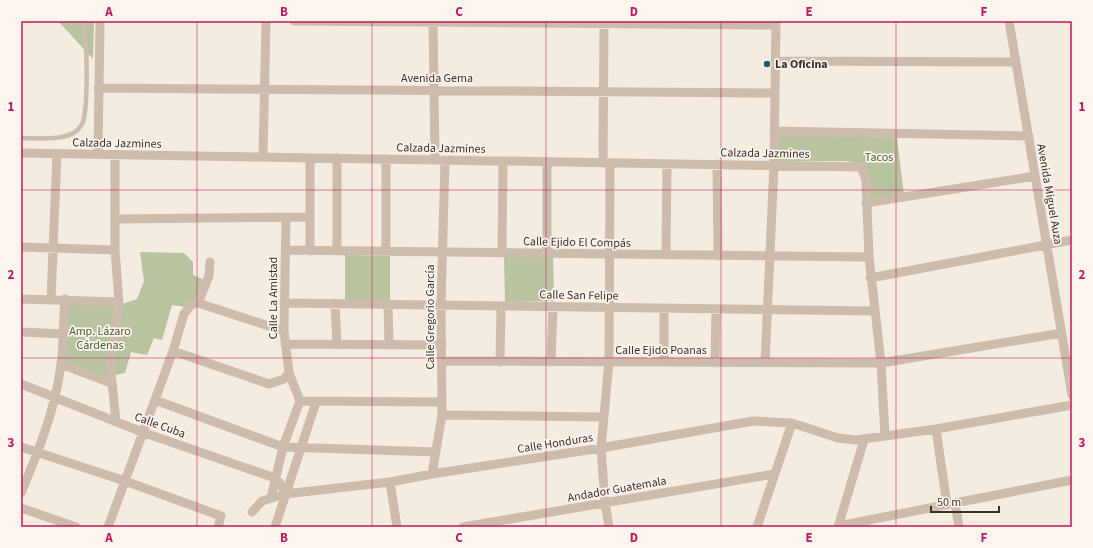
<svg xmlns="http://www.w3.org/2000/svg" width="1093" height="548" font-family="'Source Sans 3',sans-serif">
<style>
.green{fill:#b8c4a0}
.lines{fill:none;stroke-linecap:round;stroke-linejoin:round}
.service{stroke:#cdbbac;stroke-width:4.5}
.minor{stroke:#cdbbac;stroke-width:9}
.grid{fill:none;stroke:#c2185b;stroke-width:1;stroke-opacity:0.55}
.poi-dot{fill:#1f5a5e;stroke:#fbf5ee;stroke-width:1.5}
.labels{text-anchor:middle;stroke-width:3.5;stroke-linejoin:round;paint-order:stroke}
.poi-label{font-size:12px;font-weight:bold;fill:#3b302b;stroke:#fbf5ee;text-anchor:start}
.street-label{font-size:12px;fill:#3b302b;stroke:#fbf5ee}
.park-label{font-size:12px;fill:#4a5a2e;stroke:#fbf5ee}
.neatline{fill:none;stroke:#c2185b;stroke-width:1.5}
.grid-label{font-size:13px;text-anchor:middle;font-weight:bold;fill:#c2185b}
</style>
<rect width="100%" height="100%" fill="#f4ebe1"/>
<path class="green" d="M 58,21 L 94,21 L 93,59 Z
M 777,134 L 897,138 L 904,195 L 867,201 L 868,181 L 855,163 L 847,161 L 776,162 Z
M 140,252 L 184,253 L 193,262 L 193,275 L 204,280 L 195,300 L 185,307 L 172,305 L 162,340 L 154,338 L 147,355 L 131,352 L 125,373 L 106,377 L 64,361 L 67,302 L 122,304 L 137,299 L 144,281 Z
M 345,255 L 390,256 L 390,303 L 345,303 Z
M 553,255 L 554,301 L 505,302 L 504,257 Z"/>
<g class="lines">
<path class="service" d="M 21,138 C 37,138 61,141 75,132 C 78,130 81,126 83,122 C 88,105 88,38 82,21"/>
<path class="minor" d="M 294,21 L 776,25
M 433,21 L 435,160
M 1009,21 L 1072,395
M 775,61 L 1016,62
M 98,88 L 775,93
M 774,131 L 1029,136
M 21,153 L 861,167 L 866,180 L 869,257 L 881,363 L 885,436
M 98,154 L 100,21
M 115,155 L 115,250 L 119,302 L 110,362 L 116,422
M 263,157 L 266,21
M 310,158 L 310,251
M 337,158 L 337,251
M 386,159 L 386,252
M 547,162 L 547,254
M 603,163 L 604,21
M 717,164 L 718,256
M 866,203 L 1035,176
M 286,218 L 284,331 L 289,373 L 300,401
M 115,219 L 309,217
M 21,247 L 115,250
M 286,250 L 869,257
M 502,253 L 503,161
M 666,255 L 667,164
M 870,278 L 1072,240
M 21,299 L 119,302
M 51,299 L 57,154
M 198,303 L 209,276 L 210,262
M 284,303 L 874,311
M 335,303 L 337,345
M 388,304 L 389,345
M 21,332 L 63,334
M 285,344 L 442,345
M 173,351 L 269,384 L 284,379 L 289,373
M 442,361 L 881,363 L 1062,333
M 500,362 L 501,306
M 551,362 L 553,306
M 664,362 L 664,308
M 715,363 L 716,309
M 765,363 L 774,165 L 776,21
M 61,364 L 111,383
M 21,384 L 142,432 L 272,477 L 280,483 L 285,494
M 155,400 L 283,447 L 436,452
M 300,401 L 442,402
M 442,415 L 602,417
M 936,429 L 947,505
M 21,447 L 125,481 L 221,516 L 218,527
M 432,474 L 442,415 L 441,305 L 445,160
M 390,482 L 397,527
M 21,493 C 38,452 56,408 61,364 C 64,343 63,321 65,299
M 271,498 L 283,447 L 300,401
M 955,503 L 959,527
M 21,508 L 76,527
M 252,512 L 262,501 L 285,494 L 390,482 L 432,474 L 601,448 L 753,421 L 792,423 L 838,438 L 856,440 L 936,429 L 1072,405
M 838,526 L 1072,480
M 108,527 L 173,351 L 184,314 L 191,305 L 198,303 L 284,331
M 275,527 L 316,402
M 463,527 L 774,474
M 609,527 L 605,503 L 601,448 L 609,362 L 610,163
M 757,527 L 792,423
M 838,527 L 864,440"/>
</g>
<path class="grid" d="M 197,21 L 197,527M 372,21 L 372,527M 546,21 L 546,527M 721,21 L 721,527M 896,21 L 896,527M 21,190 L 1072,190M 21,358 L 1072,358"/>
<circle class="poi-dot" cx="767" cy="64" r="4"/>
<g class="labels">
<g class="poi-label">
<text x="775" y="68">La Oficina</text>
</g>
<g class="street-label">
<text x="437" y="82">Avenida Gema</text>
<text transform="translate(117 143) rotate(1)" y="4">Calzada Jazmines</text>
<text transform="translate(441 148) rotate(1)" y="4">Calzada Jazmines</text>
<text transform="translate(765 153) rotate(1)" y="4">Calzada Jazmines</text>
<text transform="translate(1050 194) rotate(80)" y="4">Avenida Miguel Auza</text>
<text transform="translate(577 242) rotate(1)" y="4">Calle Ejido El Compás</text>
<text transform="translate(579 295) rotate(1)" y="4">Calle San Felipe</text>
<text transform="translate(273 298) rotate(-90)" y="4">Calle La Amistad</text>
<text transform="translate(430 317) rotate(-90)" y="4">Calle Gregorio García</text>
<text x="661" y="354">Calle Ejido Poanas</text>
<text transform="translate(160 425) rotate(20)" y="4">Calle Cuba</text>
<text transform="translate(555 443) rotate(-9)" y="4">Calle Honduras</text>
<text transform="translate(617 489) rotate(-10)" y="4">Andador Guatemala</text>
</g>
<g class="park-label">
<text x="879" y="161">Tacos</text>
<text x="100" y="335">Amp. Lázaro<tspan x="100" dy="14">Cárdenas</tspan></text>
</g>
</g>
<rect width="1093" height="548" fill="none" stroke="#fbf5ee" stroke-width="44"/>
<path d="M931 506v6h68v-6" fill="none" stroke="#3b302b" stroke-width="2"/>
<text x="937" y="506" font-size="12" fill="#3b302b" stroke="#fbf5ee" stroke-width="3" paint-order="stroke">50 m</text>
<rect x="22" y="22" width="1049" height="504" class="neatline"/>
<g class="grid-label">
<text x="109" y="16">A</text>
<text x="284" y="16">B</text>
<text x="459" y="16">C</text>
<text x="634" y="16">D</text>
<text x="809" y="16">E</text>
<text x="984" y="16">F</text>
<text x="11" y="111">1</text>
<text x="1082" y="111">1</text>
<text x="11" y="279">2</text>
<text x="1082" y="279">2</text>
<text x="11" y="447">3</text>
<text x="1082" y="447">3</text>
<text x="109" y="542">A</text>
<text x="284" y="542">B</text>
<text x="459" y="542">C</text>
<text x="634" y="542">D</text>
<text x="809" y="542">E</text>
<text x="984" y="542">F</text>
</g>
</svg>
